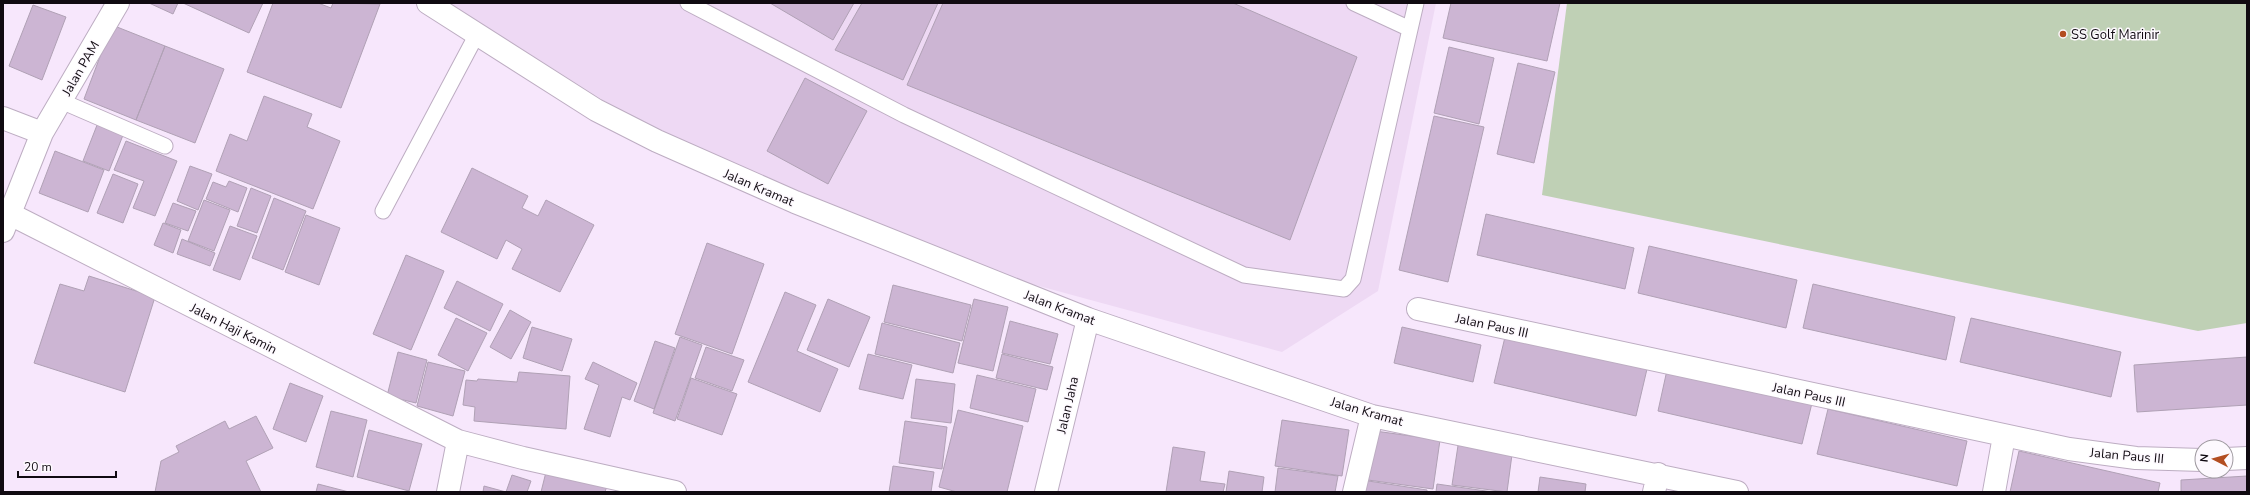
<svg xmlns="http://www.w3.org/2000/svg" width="2250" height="495" font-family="'Nunito Sans',sans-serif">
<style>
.built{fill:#eed9f4}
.green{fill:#bfd0b5}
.building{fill:#ccb5d3;stroke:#b0a1b5}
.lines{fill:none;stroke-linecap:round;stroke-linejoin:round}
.service-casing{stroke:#bdadc2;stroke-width:17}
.minor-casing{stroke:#bdadc2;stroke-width:24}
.service{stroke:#fff;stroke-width:15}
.minor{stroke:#fff;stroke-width:22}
.poi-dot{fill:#b34d21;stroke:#fdf9fe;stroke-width:1.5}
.labels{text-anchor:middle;stroke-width:3;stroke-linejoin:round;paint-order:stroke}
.poi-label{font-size:13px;fill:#100a11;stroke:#fdf9fe;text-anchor:start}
.street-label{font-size:13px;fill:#100a11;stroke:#fdf9fe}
</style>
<rect width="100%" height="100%" fill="#f7e7fc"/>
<path class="built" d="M 449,3 L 1436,3 L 1378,291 L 1282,352 L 965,266 L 698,160 Z"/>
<path class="green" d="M 1567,3 L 2247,3 L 2247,323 L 2198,331 L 1542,195 Z"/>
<path class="building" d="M 149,3 L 178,3 L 173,14 Z
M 183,3 L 263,3 L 249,33 Z
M 273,3 L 318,3 L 331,8 L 333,3 L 380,4 L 341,108 L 247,72 Z
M 770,3 L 854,3 L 833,40 Z
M 862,3 L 938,3 L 903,80 L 835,50 Z
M 943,3 L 1233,3 L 1357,57 L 1290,240 L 907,85 Z
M 1451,3 L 1560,3 L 1547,61 L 1443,38 Z
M 33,5 L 66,17 L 42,80 L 9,66 Z
M 112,25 L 165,46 L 136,120 L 84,99 Z
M 165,46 L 224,69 L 195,143 L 136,120 Z
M 1449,47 L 1494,58 L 1479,124 L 1434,113 Z
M 1518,63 L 1555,72 L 1534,163 L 1497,154 Z
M 805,78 L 867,111 L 828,184 L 767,151 Z
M 264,96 L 312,114 L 307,127 L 340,141 L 313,209 L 216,171 L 230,134 L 247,141 Z
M 1434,116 L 1484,127 L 1448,282 L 1399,270 Z
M 99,120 L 125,130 L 109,171 L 83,161 Z
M 126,141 L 177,161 L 155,216 L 133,208 L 144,181 L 114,170 Z
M 55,151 L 104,170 L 88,212 L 39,193 Z
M 190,166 L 212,174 L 198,210 L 177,201 Z
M 472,168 L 528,196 L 522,208 L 538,216 L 546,200 L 594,225 L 560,292 L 512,269 L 522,249 L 506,240 L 497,259 L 441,232 Z
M 113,174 L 138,184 L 123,223 L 97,213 Z
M 229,181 L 247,188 L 238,212 L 206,199 L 213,182 L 226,187 Z
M 251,188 L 271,196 L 257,233 L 237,226 Z
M 274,198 L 306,211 L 283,270 L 252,258 Z
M 204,200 L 230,210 L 214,251 L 188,241 Z
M 173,203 L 196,211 L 188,231 L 165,223 Z
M 1486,214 L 1634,248 L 1625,289 L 1477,255 Z
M 306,215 L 340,228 L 319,285 L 285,272 Z
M 163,223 L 181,230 L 173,253 L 154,245 Z
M 230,226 L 257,236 L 240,280 L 213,270 Z
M 182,239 L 215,253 L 210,266 L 177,254 Z
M 707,243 L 764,264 L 732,354 L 675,334 Z
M 1649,246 L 1797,280 L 1786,328 L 1638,293 Z
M 406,255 L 444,271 L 411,350 L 373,334 Z
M 89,276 L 155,297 L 125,392 L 34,363 L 60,284 L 84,291 Z
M 457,281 L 503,304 L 490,331 L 444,308 Z
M 1813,284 L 1955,317 L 1946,360 L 1803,328 Z
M 893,285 L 971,305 L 962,341 L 884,322 Z
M 785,292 L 816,305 L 797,351 L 838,369 L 820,412 L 748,382 Z
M 828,299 L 870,317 L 849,367 L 807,350 Z
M 974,299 L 1008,307 L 993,371 L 958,363 Z
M 510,310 L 531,322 L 511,359 L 490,347 Z
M 456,318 L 487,333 L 468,371 L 438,355 Z
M 1971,318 L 2121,352 L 2111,397 L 1960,362 Z
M 1010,321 L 1058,334 L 1050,364 L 1002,353 Z
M 882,323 L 960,343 L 953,373 L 875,354 Z
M 532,327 L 572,339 L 562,371 L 523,358 Z
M 1402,327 L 1481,345 L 1473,382 L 1394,363 Z
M 680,337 L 702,345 L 675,421 L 653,413 Z
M 1505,337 L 1647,369 L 1636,416 L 1494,383 Z
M 655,341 L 675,348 L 654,409 L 634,401 Z
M 706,347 L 744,360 L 732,391 L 695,378 Z
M 398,352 L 427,360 L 416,403 L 387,396 Z
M 868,354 L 912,365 L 903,399 L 859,389 Z
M 1002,354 L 1053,367 L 1047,390 L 996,378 Z
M 2247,357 L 2247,405 L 2137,412 L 2134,365 Z
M 428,362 L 465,371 L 453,416 L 417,406 Z
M 593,362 L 637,383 L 630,400 L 622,397 L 610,437 L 584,429 L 599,385 L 585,379 Z
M 1667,370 L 1812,403 L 1802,444 L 1658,411 Z
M 519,372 L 570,376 L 566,429 L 474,421 L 475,407 L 463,405 L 466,380 L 477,381 L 478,379 L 517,382 Z
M 977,375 L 1036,389 L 1028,422 L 970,408 Z
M 691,378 L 737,394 L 722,435 L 677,419 Z
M 916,379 L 955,384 L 951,423 L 911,418 Z
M 290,383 L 323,396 L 306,442 L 273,429 Z
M 1828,409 L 1967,441 L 1957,486 L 1817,454 Z
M 958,410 L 1023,426 L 1007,492 L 957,492 L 939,487 Z
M 331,411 L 367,420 L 353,477 L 316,467 Z
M 256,416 L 273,448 L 246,461 L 261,492 L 155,492 L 161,461 L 179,452 L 176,446 L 225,421 L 229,429 Z
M 1282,420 L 1349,430 L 1342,476 L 1275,466 Z
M 905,421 L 947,427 L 942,469 L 899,463 Z
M 369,430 L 422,444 L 409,491 L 357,477 Z
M 1375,431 L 1440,440 L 1433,489 L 1368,480 Z
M 1459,439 L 1513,447 L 1507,492 L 1452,485 Z
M 1173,447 L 1205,452 L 1200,481 L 1225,484 L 1223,492 L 1166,492 Z
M 2019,451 L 2160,483 L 2158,492 L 2010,492 Z
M 893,466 L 934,472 L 931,492 L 889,492 Z
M 1278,468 L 1338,476 L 1335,492 L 1275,492 Z
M 1229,471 L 1264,477 L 1262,492 L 1226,492 Z
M 546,472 L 607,486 L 605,492 L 541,492 Z
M 512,475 L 531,481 L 527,492 L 506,492 Z
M 2247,476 L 2247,492 L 2181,492 L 2181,480 Z
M 1540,477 L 1586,484 L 1585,492 L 1538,492 Z
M 1362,480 L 1427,490 L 1427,492 L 1361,492 Z
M 318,484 L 349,492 L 316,492 Z
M 1437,484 L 1493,492 L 1436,492 Z
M 484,486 L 506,492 L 483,492 Z"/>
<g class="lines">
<g class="service-casing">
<path id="service" d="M 688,3 L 904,115 L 1244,275 L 1344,289 L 1353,279 L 1416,3
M 1354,3 L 1410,29
M 61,101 L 165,146
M 383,211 L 477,34"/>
</g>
<g class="minor-casing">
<path id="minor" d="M 428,3 L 596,110 L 657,141 L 795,202 L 1088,319 L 1372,416 L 1737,492
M 3,118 L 42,133
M 10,214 L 458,441 L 523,458 L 675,492
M 3,231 L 42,133 L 118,3
M 1418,309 L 2069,449 L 2136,458 L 2202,460
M 2226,459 L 2247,458
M 448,492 L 458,441
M 1046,492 L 1088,319
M 1354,492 L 1372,416
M 1654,492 L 1658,474
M 1994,492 L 2004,436"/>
</g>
<use href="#service" class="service"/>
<use href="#minor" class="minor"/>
</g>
<circle class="poi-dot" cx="2063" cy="34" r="4"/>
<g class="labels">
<g class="poi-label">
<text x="2071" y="39">SS Golf Marinir</text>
</g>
<g class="street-label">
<text transform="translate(80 68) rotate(-60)" y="5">Jalan PAM</text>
<text transform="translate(759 187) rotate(23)" y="5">Jalan Kramat</text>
<text transform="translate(1060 307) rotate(21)" y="5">Jalan Kramat</text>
<text transform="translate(1492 325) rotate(12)" y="5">Jalan Paus III</text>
<text transform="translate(234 328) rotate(27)" y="5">Jalan Haji Kamin</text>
<text transform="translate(1809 394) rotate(12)" y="5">Jalan Paus III</text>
<text transform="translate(1067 405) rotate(-77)" y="5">Jalan Jaha</text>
<text transform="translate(1367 411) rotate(16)" y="5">Jalan Kramat</text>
<text transform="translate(2127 455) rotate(5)" y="5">Jalan Paus III</text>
</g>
</g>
<rect width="2250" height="495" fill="none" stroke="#100a11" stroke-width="8"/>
<g transform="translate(2214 459) rotate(276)"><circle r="19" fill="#fdf9fe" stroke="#9e999f"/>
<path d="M0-3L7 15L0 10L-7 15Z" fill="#b34d21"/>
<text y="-6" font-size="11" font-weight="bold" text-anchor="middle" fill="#100a11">N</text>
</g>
<path d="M18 471v6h98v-6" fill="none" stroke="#100a11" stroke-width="2"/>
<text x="24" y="471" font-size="12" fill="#100a11" stroke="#fdf9fe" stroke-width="3" paint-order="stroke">20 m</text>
</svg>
